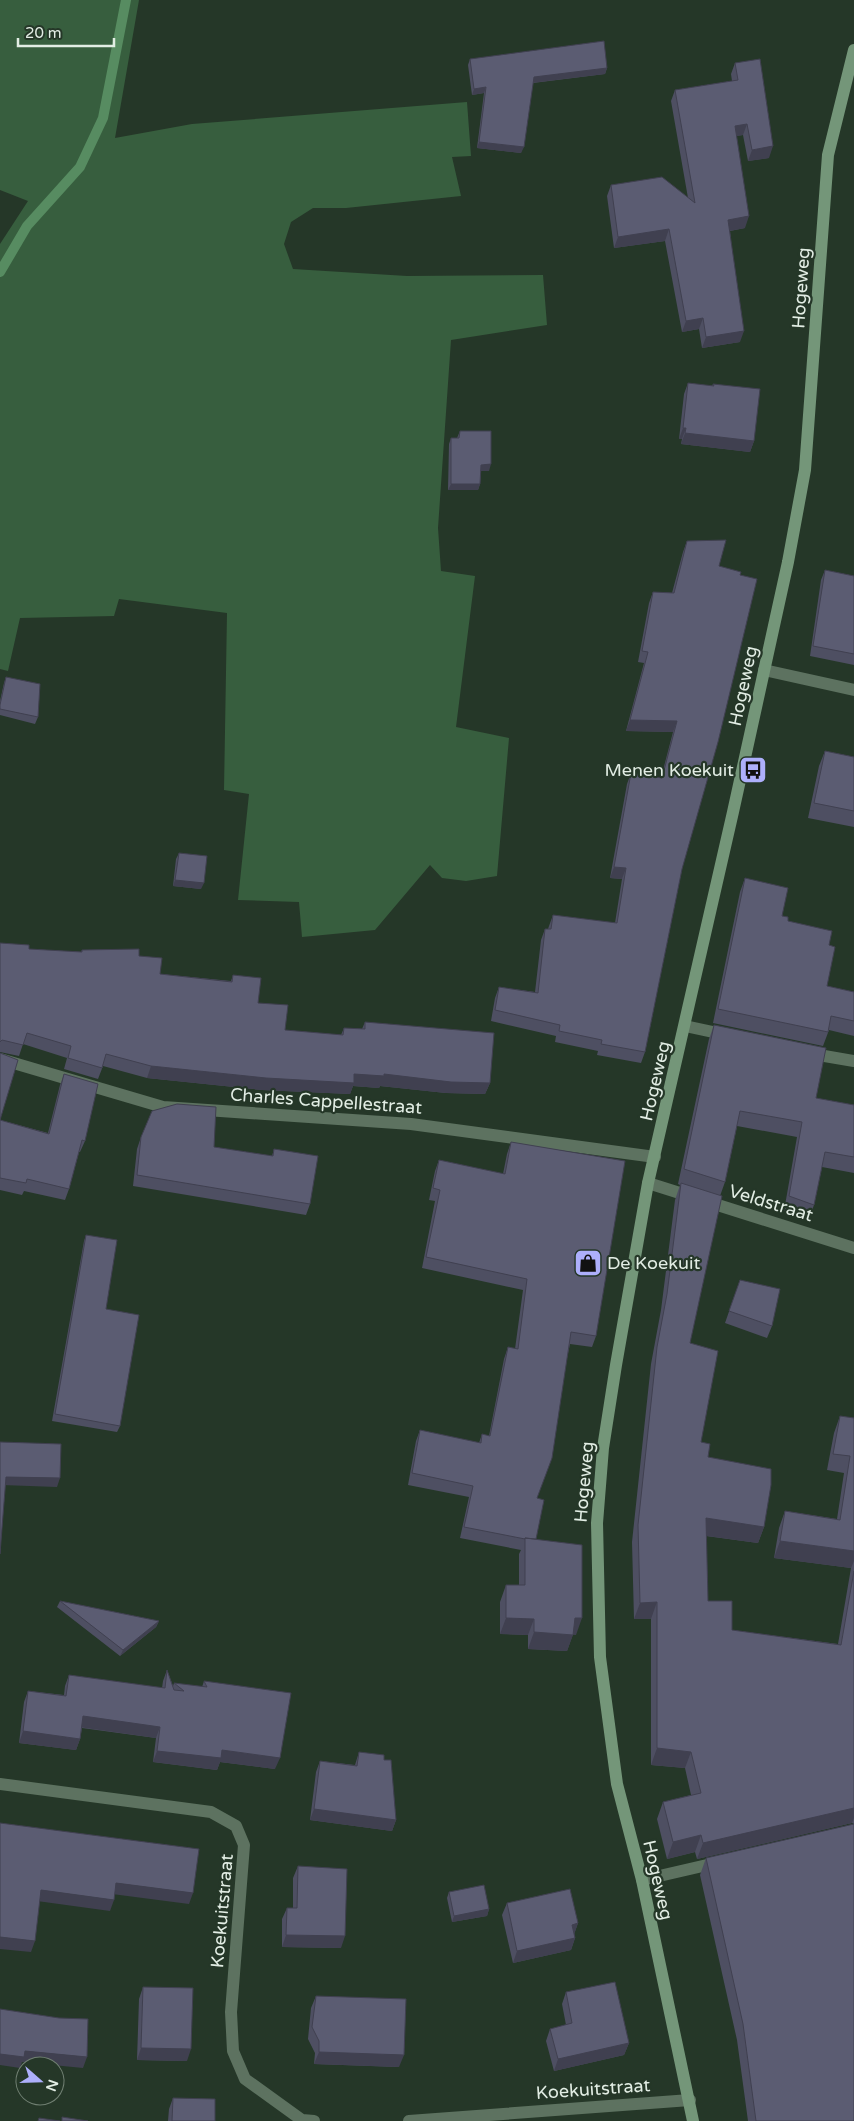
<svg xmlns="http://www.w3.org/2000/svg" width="854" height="2121" font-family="'Varela Round',sans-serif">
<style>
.green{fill:#375e3e}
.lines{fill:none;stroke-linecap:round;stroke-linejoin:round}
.stream{stroke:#578c61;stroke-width:10}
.lane{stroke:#5d7260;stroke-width:12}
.street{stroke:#5d7260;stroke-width:12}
.secondary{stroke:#749679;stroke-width:12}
.wall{fill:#4e4f62}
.shaded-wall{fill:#404050}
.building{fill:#5b5c72;stroke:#404050}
.labels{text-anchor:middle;stroke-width:4.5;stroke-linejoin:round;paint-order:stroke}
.street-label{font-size:18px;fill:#e2ede4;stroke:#253728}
.poi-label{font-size:18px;fill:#e2ede4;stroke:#253728;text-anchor:end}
</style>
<rect width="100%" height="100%" fill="#253728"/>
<path class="green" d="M 0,0 L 139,0 L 115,138 L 192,124 L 467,102 L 471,156 L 452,157 L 461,196 L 346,208 L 313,208 L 291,222 L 284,244 L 293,269 L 407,276 L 543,275 L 547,325 L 451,340 L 438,528 L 441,571 L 475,576 L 456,727 L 509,738 L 497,876 L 466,881 L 442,878 L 430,865 L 375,930 L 302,937 L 299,902 L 238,900 L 249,794 L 224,790 L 227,613 L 119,599 L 114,616 L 20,618 L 8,671 L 0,669 L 0,244 L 28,201 L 0,190 Z"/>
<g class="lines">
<path class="stream" d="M 0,272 L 27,226 L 80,167 L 103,118 L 126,0"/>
<path class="lane" d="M 764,670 L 854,690
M 685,1026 L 727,1035
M 807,1053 L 854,1061
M 642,1880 L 720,1862"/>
<path class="street" d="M 0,1059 L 163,1107 L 411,1124 L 655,1157
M 648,1183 L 854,1248
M 0,1784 L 211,1812 L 236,1826 L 244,1845 L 231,2012 L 233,2051 L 245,2079 L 302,2120 L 314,2121
M 409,2121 L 690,2100"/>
<path class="secondary" d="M 693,2121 L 642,1880 L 617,1784 L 600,1657 L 597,1523 L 603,1448 L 616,1365 L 648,1183 L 733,812 L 788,562 L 805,470 L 828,155 L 854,50"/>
</g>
<path class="wall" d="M 470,59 L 607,68 L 605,74 L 533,83 L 521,153 L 477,148 L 484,93 L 472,95 L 468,65 Z
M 735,63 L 769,158 L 748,161 L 743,135 L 736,136 L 745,228 L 730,231 L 740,342 L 702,348 L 699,329 L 682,332 L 665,241 L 614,248 L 607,196 L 611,185 L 688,198 L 671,101 L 675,90 L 732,81 L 731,74 Z
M 688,383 L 712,386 L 713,384 L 754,441 L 750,452 L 681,444 L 682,439 L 679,439 L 684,394 Z
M 460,431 L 489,471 L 481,471 L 480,484 L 478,490 L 448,490 L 449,444 L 451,438 L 457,438 Z
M 687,541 L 719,566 L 682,869 L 645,1052 L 641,1063 L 597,1055 L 598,1051 L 555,1042 L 556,1036 L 491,1021 L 495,998 L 499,987 L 535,992 L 541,940 L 545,929 L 548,929 L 549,926 L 553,915 L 615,923 L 622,879 L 610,878 L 627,784 L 631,773 L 661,778 L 673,732 L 626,731 L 644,663 L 638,662 L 649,603 L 653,592 L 672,593 L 683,552 Z
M 825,570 L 854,576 L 854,665 L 810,656 L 821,580 Z
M 6,677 L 38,717 L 35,724 L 0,715 L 0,701 L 4,683 Z
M 825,751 L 854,757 L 854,827 L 808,818 L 819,766 Z
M 179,853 L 201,889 L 173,886 L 176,859 Z
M 745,878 L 788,921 L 829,945 L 827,986 L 854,992 L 854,1036 L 829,1030 L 823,1046 L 713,1023 L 740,892 Z
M 0,943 L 29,949 L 81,952 L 82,950 L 139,956 L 160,974 L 231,981 L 233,975 L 258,1003 L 285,1030 L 341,1035 L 344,1028 L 362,1029 L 365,1022 L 490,1083 L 485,1094 L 446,1093 L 380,1086 L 379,1088 L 353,1086 L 350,1094 L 262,1090 L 147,1078 L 103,1066 L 98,1079 L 64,1069 L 67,1058 L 23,1044 L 19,1056 L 0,1052 Z
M 714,1025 L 816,1098 L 854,1105 L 854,1173 L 822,1167 L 814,1205 L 809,1219 L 784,1211 L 797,1137 L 737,1126 L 725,1182 L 720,1196 L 690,1343 L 701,1442 L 708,1457 L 764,1527 L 758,1543 L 706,1536 L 708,1601 L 732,1630 L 838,1644 L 851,1568 L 774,1558 L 779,1528 L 785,1511 L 837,1519 L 844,1473 L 827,1470 L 834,1433 L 840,1416 L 854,1418 L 854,1824 L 852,1823 L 697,1859 L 695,1852 L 667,1859 L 657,1819 L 663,1802 L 691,1795 L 685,1768 L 651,1765 L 651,1619 L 634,1619 L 632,1542 L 651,1364 L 661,1310 L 675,1200 L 680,1185 L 678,1184 L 709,1039 Z
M 0,1053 L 0,1120 L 48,1133 L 60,1085 L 64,1074 L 85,1141 L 80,1152 L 79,1152 L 69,1189 L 65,1200 L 24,1191 L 22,1195 L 0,1190 Z
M 141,1137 L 214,1147 L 272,1156 L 274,1149 L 310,1204 L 306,1215 L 133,1186 L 137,1149 Z
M 511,1142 L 596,1336 L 592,1347 L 570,1344 L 537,1498 L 536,1539 L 576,1635 L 573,1634 L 567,1651 L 528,1649 L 528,1635 L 500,1634 L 500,1602 L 506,1585 L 519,1585 L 519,1554 L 521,1550 L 460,1538 L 469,1497 L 408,1485 L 416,1441 L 420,1430 L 479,1443 L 482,1434 L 489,1436 L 504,1359 L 508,1347 L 515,1349 L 523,1290 L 422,1268 L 435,1201 L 429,1200 L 435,1171 L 439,1160 L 503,1174 L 507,1154 Z
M 86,1235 L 106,1309 L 120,1426 L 117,1432 L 52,1421 L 84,1241 Z
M 740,1280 L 772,1326 L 767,1338 L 725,1323 Z
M 60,1601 L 159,1621 L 156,1627 L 120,1656 L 57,1607 Z
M 167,1670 L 173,1686 L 174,1683 L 202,1687 L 204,1681 L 275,1769 L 220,1762 L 217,1770 L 153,1762 L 156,1738 L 82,1728 L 80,1739 L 76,1750 L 19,1743 L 24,1702 L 28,1691 L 64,1695 L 65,1686 L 69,1675 L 162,1688 L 163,1681 Z
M 359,1752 L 384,1760 L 396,1820 L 392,1831 L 310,1820 L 316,1772 L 320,1761 L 355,1765 Z
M 706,1858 L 854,2121 L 748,2121 L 737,2040 L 700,1875 Z
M 298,1866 L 341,1948 L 282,1947 L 282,1919 L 287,1908 L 293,1908 L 293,1878 Z
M 449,1892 L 489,1909 L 487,1916 L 452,1922 L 447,1898 Z
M 507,1903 L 578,1923 L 574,1934 L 575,1938 L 571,1950 L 513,1963 L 502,1915 Z
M 143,1987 L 187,2061 L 137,2060 L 139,1999 Z
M 566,1992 L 629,2043 L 624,2055 L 554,2071 L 546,2041 L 550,2029 L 566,2025 L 562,2004 Z
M 316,1996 L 399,2067 L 314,2064 L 315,2053 L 308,2039 L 311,2008 Z
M 173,2098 L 215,2121 L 168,2121 L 169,2109 Z"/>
<path class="shaded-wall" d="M 607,68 L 605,74 L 531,83 L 534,77 Z
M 486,87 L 484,93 L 472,95 L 474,89 Z
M 747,124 L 743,135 L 731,137 L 735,126 Z
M 479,142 L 524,147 L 521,153 L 477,148 Z
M 773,146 L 769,158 L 748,161 L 752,150 Z
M 749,216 L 745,228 L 724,232 L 728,220 Z
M 669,229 L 665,241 L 614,248 L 618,237 Z
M 703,318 L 699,329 L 682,332 L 686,321 Z
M 744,331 L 740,342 L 702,348 L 706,337 Z
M 683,428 L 686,428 L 682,439 L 679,439 Z
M 685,433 L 754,441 L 750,452 L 681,444 Z
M 491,464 L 489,471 L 479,471 L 481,465 Z
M 451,484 L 480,484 L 478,490 L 448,490 Z
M 630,720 L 677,721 L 673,732 L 626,731 Z
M 614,867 L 626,868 L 622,879 L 610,878 Z
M 175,880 L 204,883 L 201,889 L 173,886 Z
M 151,1066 L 354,1074 L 384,1074 L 490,1083 L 485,1094 L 446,1093 L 380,1086 L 379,1088 L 353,1086 L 350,1094 L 262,1090 L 147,1078 Z
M 6,1477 L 60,1478 L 57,1487 L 2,1485 Z
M 706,1518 L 764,1527 L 758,1543 L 700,1535 Z
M 780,1541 L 854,1551 L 854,1561 L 851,1568 L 774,1558 Z
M 657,1602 L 651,1619 L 634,1619 L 640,1603 Z
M 506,1618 L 534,1619 L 528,1635 L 500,1634 Z
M 575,1618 L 582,1618 L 576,1635 L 569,1634 Z
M 159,1621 L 156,1627 L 120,1656 L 123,1650 Z
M 534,1632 L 573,1635 L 567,1651 L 528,1649 Z
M 83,1716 L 160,1727 L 156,1738 L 79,1727 Z
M 23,1731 L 80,1739 L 76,1750 L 19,1743 Z
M 657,1748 L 691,1752 L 685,1768 L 651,1765 Z
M 222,1750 L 280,1758 L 275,1769 L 220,1762 L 217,1770 L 153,1762 L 157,1751 Z
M 854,1808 L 854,1818 L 852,1823 L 697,1859 L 703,1843 Z
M 314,1809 L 396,1820 L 392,1831 L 310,1820 Z
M 701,1835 L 695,1852 L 667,1859 L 673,1842 Z
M 116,1883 L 193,1893 L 189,1904 L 112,1894 Z
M 41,1890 L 114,1900 L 110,1911 L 37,1901 Z
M 489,1909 L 487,1916 L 452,1922 L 454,1916 Z
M 578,1923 L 574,1935 L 572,1925 Z
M 286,1935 L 345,1936 L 341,1948 L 282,1947 Z
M 0,1937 L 35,1941 L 31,1952 L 0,1949 Z
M 575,1938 L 571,1950 L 513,1963 L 517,1951 Z
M 629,2043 L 624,2055 L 554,2071 L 558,2059 Z
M 141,2048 L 191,2049 L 187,2061 L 137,2060 Z
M 25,2051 L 87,2057 L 83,2068 L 22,2062 L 20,2068 L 0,2065 L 0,2054 Z
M 319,2052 L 404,2055 L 399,2067 L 314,2064 Z"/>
<path class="building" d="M 604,41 L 607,68 L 534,77 L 524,147 L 479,142 L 486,87 L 474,89 L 470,59 Z
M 760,59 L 773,146 L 752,150 L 747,124 L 735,126 L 749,216 L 728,220 L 744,331 L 706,337 L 703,318 L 686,321 L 669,229 L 618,237 L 611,185 L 662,177 L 695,203 L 675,90 L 738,80 L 735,63 Z
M 688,383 L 714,386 L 713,384 L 760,389 L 754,441 L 685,433 L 686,428 L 683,428 Z
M 460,431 L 491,431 L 491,464 L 481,465 L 480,484 L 451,484 L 451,438 L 459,438 Z
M 726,540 L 719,566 L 741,572 L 740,575 L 757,579 L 718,742 L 682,869 L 645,1052 L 601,1044 L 602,1040 L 559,1031 L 560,1025 L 495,1010 L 499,987 L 538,993 L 545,929 L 551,929 L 553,915 L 617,923 L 626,868 L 614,867 L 631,773 L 662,778 L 677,721 L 630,720 L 648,652 L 642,651 L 653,592 L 674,593 L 687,541 Z
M 825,570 L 854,576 L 854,654 L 813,646 Z
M 6,677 L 40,684 L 38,717 L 0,709 L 0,705 Z
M 825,751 L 854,757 L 854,811 L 814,803 Z
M 179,853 L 207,856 L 204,883 L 175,880 Z
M 745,878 L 788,888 L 782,916 L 788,917 L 788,921 L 832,931 L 829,945 L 835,947 L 827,986 L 854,992 L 854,1021 L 831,1016 L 828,1032 L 718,1009 Z
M 0,943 L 29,945 L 29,949 L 82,952 L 82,950 L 139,949 L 139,956 L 162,958 L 160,974 L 232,982 L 233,975 L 261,978 L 258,1003 L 288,1005 L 285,1030 L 343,1035 L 344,1028 L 365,1029 L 365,1022 L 494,1033 L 490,1083 L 451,1082 L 384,1074 L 384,1076 L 354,1074 L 354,1083 L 266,1078 L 151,1066 L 106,1054 L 102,1068 L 68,1058 L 71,1046 L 27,1033 L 23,1045 L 2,1040 L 0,1042 Z
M 714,1025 L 826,1048 L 816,1098 L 854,1105 L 854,1157 L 825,1152 L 814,1205 L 789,1196 L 802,1122 L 740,1111 L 725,1182 L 684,1169 Z
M 0,1053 L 18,1060 L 0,1120 L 49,1134 L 64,1074 L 98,1084 L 85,1141 L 82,1140 L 69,1189 L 27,1179 L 26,1183 L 0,1178 Z
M 177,1104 L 216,1107 L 214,1147 L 273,1156 L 274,1149 L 318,1156 L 310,1204 L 137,1175 L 141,1137 L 152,1111 Z
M 511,1142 L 625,1161 L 596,1336 L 571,1332 L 552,1458 L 537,1498 L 544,1500 L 536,1539 L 525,1538 L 525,1539 L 464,1527 L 473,1486 L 412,1473 L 420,1430 L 481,1443 L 482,1434 L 490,1436 L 508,1347 L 518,1349 L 527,1279 L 426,1257 L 440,1190 L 433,1188 L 439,1160 L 505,1174 Z
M 681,1183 L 722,1196 L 690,1343 L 718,1351 L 701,1442 L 710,1444 L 708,1457 L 771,1469 L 771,1485 L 764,1527 L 706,1518 L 708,1601 L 732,1601 L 732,1630 L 841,1645 L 854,1571 L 854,1808 L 703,1843 L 701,1835 L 673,1842 L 663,1802 L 701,1793 L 691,1752 L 657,1748 L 657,1602 L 640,1603 L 638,1525 L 657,1347 L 667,1294 Z
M 86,1235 L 117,1240 L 106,1309 L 139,1315 L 120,1426 L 55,1414 Z
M 740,1280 L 780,1289 L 772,1326 L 729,1311 Z
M 840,1416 L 854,1418 L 854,1551 L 780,1541 L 785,1511 L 840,1520 L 850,1456 L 833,1454 Z
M 0,1442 L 61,1444 L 60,1478 L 6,1477 L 0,1554 Z
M 525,1538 L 582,1545 L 582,1618 L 575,1618 L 573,1635 L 534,1632 L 534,1619 L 506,1618 L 506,1585 L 525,1585 Z
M 60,1601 L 159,1621 L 123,1650 Z
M 167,1670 L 174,1690 L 184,1691 L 174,1683 L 207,1687 L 204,1681 L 291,1693 L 280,1758 L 222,1750 L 221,1758 L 157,1751 L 160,1727 L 83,1716 L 80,1739 L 23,1731 L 28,1691 L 66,1696 L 69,1675 L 165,1688 Z
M 359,1752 L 384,1755 L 384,1760 L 391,1760 L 396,1820 L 314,1809 L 320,1761 L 357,1766 Z
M 0,1823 L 199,1849 L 193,1893 L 116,1883 L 114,1900 L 41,1890 L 35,1941 L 0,1937 Z
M 854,1824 L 854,2121 L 756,2121 L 743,2024 L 706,1858 Z
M 298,1866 L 347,1869 L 345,1936 L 286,1935 L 287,1908 L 297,1908 Z
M 484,1885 L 489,1909 L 454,1916 L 449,1892 Z
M 570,1889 L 578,1923 L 572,1925 L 575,1938 L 517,1951 L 507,1903 Z
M 615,1982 L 629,2043 L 558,2059 L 550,2029 L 572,2023 L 566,1992 Z
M 143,1987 L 193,1988 L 191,2049 L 141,2048 Z
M 316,1996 L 406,1999 L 404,2055 L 319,2052 L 319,2041 L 312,2027 Z
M 0,2009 L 59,2018 L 88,2019 L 87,2057 L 25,2051 L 24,2057 L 0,2054 Z
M 173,2098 L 215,2099 L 215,2121 L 172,2121 Z
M 62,2117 L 88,2121 L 62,2121 Z
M 39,2118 L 60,2121 L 38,2121 Z"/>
<defs>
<g id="bus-square" transform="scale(1.4375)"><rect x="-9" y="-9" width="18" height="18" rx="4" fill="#adaffb" stroke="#253728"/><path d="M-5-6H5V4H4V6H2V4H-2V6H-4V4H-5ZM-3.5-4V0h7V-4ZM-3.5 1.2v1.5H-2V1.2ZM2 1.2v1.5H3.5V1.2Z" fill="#111"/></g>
<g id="shop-square" transform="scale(1.4375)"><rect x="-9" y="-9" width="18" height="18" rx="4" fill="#adaffb" stroke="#253728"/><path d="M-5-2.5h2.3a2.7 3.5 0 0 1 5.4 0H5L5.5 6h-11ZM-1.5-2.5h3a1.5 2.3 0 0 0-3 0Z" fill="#111"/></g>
</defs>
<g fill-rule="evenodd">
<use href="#bus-square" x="753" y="770"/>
<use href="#shop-square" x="588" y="1263"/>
</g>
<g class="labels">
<g class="street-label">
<text transform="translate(801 288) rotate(-86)" y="6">Hogeweg</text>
<text transform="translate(743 686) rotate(-78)" y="6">Hogeweg</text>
<text transform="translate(655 1081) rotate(-77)" y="6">Hogeweg</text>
<text transform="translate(326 1101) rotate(4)" y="6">Charles Cappellestraat</text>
<text transform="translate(771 1203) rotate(17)" y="6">Veldstraat</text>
<text transform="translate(584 1482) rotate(-85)" y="6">Hogeweg</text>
<text transform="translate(658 1880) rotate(77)" y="6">Hogeweg</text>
<text transform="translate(222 1911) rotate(-85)" y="6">Koekuitstraat</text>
<text transform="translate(593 2089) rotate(-4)" y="6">Koekuitstraat</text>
</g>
<g class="poi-label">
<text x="734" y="776">Menen Koekuit</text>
<text x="607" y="1269" text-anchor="start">De Koekuit</text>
</g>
</g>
<g transform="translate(40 2081) rotate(110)"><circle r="24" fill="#253728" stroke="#718073"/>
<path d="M0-4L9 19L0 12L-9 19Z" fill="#adaffb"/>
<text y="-8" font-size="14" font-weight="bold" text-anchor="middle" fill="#e2ede4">N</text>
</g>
<path d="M18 38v8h96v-8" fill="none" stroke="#e2ede4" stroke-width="2.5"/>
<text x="25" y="38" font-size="15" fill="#e2ede4" stroke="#253728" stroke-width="4" paint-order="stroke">20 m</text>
</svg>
